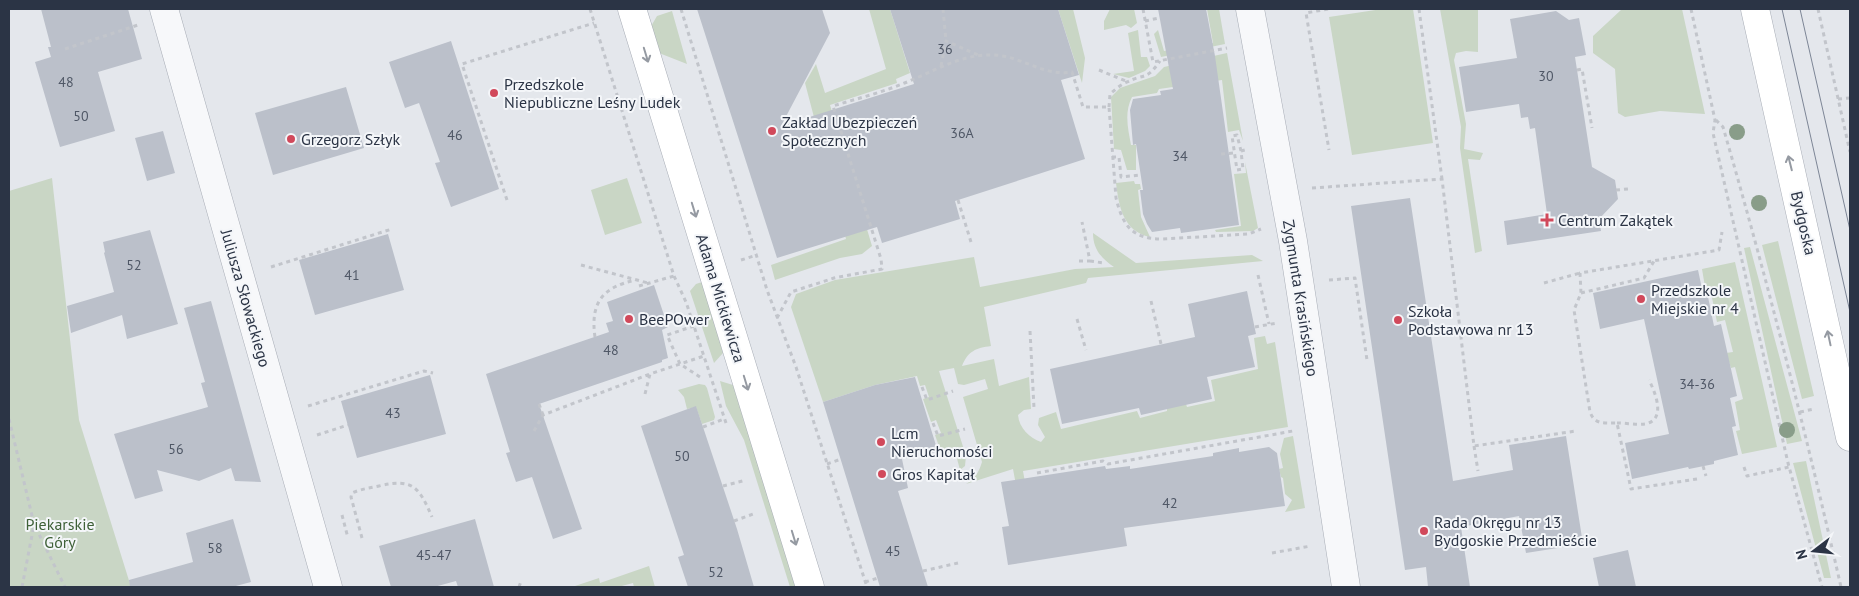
<svg xmlns="http://www.w3.org/2000/svg" width="1859" height="596" font-family="'PT Sans',sans-serif">
<style>
.green{fill:#c9d6c5}
.building{fill:#bbc0ca}
.lines{fill:none;stroke-linecap:round;stroke-linejoin:round}
.street-casing{stroke:#a9aeb7;stroke-width:29}
.secondary-casing{stroke:#a9aeb7;stroke-width:29}
.path{stroke:#c2c5cb;stroke-width:3;stroke-dasharray:4 4;stroke-linecap:butt}
.street{stroke:#f7f8fa;stroke-width:28}
.secondary{stroke:#fff;stroke-width:28}
.tram{stroke:#7d8696;stroke-width:1}
.tree{fill:#899d89}
.oneway{stroke:#959aa2}
.poi-dot{fill:#d1495b;stroke:#f4f6f9;stroke-width:2}
.labels{text-anchor:middle;stroke-width:4;stroke-linejoin:round;paint-order:stroke}
.number-label{font-size:14px;fill:#4f5766}
.poi-label{font-size:16px;fill:#2b3445;stroke:#f4f6f9;text-anchor:start}
.street-label{font-size:16px;fill:#2b3445;stroke:#f4f6f9}
.park-label{font-size:16px;fill:#3f6138;stroke:#f4f6f9}
</style>
<rect width="100%" height="100%" fill="#e4e7ec"/>
<path class="green" d="M 869,9 L 890,9 L 910,73 L 896,79 L 897,83 L 830,105 L 872,246 L 862,254 L 840,258 L 775,280 L 771,265 L 846,239 L 805,83 L 816,64 L 825,93 L 886,69 Z
M 1058,9 L 1073,9 L 1085,58 L 1082,83 Z
M 1110,9 L 1134,9 L 1137,23 L 1131,28 L 1126,25 L 1104,30 L 1104,21 Z
M 1207,9 L 1219,9 L 1225,44 L 1161,57 L 1154,34 L 1158,30 L 1164,51 L 1213,43 Z
M 1382,9 L 1413,9 L 1433,143 L 1352,155 L 1329,17 Z
M 1440,9 L 1478,9 L 1478,52 L 1466,51 L 1456,53 L 1454,60 L 1466,124 L 1464,149 L 1483,153 L 1480,160 L 1468,159 L 1482,251 L 1475,253 L 1460,148 L 1461,127 Z
M 1618,9 L 1682,9 L 1705,114 L 1660,111 L 1625,117 L 1618,113 L 1615,69 L 1593,53 L 1593,36 L 1621,10 Z
M 672,11 L 687,64 L 659,53 L 650,28 L 657,16 Z
M 1138,30 L 1141,57 L 1147,57 L 1150,66 L 1145,71 L 1129,78 L 1113,74 L 1134,71 L 1128,33 Z
M 1227,53 L 1243,141 L 1239,130 L 1228,132 L 1222,80 L 1159,89 L 1157,93 L 1132,97 C 1124,113 1128,128 1131,145 L 1136,145 L 1136,170 L 1127,170 L 1121,150 L 1114,149 L 1111,97 L 1120,88 L 1155,76 L 1164,67 Z
M 1245,162 L 1258,228 L 1253,231 L 1216,232 L 1215,230 L 1241,226 L 1234,174 L 1246,173 Z
M 52,178 L 79,420 L 131,587 L 9,587 L 9,191 Z
M 627,178 L 642,223 L 605,235 L 591,190 Z
M 1134,181 L 1135,184 L 1140,184 L 1141,189 L 1138,190 L 1141,217 L 1150,237 C 1123,231 1119,207 1116,183 Z
M 1093,233 L 1136,263 L 1252,255 L 1263,261 L 1088,278 L 1086,283 L 984,307 L 991,346 C 976,348 968,351 962,366 L 994,359 L 999,386 L 1029,377 L 1031,409 L 1024,410 L 1018,415 C 1019,428 1030,438 1041,442 L 1045,437 L 1038,425 L 1039,418 L 1056,412 L 1061,429 L 1137,411 L 1140,418 L 1167,411 L 1167,406 L 1185,401 L 1187,407 L 1215,401 L 1211,380 L 1258,369 L 1254,338 L 1265,336 L 1267,344 L 1275,342 L 1288,427 L 1023,471 L 1036,544 L 1030,560 L 1013,469 L 966,484 C 975,479 979,472 982,462 L 963,397 L 988,389 L 985,379 L 964,385 L 958,384 L 954,368 L 939,371 L 966,456 L 965,466 L 960,470 L 955,451 L 942,455 L 935,435 L 941,433 L 936,420 L 931,422 L 923,399 L 929,397 L 925,385 L 920,386 L 917,376 L 875,385 L 823,402 L 791,307 L 796,294 L 835,280 L 974,257 L 980,287 L 1075,269 L 1114,267 C 1101,258 1093,249 1093,233 Z
M 1778,241 L 1814,396 L 1802,399 L 1762,245 Z
M 1750,247 L 1802,441 L 1787,444 L 1744,248 Z
M 1735,262 L 1777,447 L 1742,454 L 1736,431 L 1740,430 L 1735,402 L 1743,399 L 1735,367 L 1731,368 L 1726,353 L 1733,352 L 1725,320 L 1717,322 L 1711,293 L 1706,293 L 1702,269 Z
M 702,282 L 723,353 L 714,363 L 690,291 L 696,284 Z
M 720,381 L 733,385 L 796,587 L 790,587 L 744,440 L 726,406 Z
M 699,384 L 705,385 L 707,388 L 715,417 L 714,420 L 702,424 L 696,407 L 687,409 L 684,397 L 678,390 Z
M 1293,436 L 1305,508 L 1285,512 L 1292,500 L 1285,494 L 1283,478 L 1281,477 L 1279,469 L 1283,468 L 1280,454 L 1284,438 Z
M 1806,461 L 1831,578 L 1824,578 L 1793,463 Z
M 649,566 L 655,587 L 634,587 L 633,583 L 618,587 L 572,587 L 599,578 L 600,583 Z"/>
<path class="building" d="M 41,9 L 128,9 L 142,59 L 98,72 L 115,131 L 60,147 L 35,62 L 51,57 L 48,47 L 51,47 Z
M 697,9 L 822,9 L 830,33 L 781,126 L 914,84 L 890,9 L 1058,9 L 1079,75 L 1061,80 L 1085,159 L 955,201 L 960,219 L 882,243 L 877,227 L 777,258 Z
M 1158,9 L 1206,9 L 1215,56 L 1239,225 L 1181,233 L 1180,228 L 1152,232 L 1147,224 L 1143,214 L 1140,190 L 1143,190 L 1136,144 L 1133,145 L 1130,110 L 1133,99 L 1161,95 L 1160,91 L 1173,89 Z
M 1556,11 L 1569,20 L 1579,18 L 1586,55 L 1575,57 L 1592,167 L 1615,180 L 1618,199 L 1599,219 L 1601,231 L 1507,245 L 1504,221 L 1547,214 L 1535,128 L 1530,129 L 1528,117 L 1521,118 L 1519,104 L 1466,112 L 1459,67 L 1517,58 L 1510,19 Z
M 451,41 L 499,189 L 451,207 L 435,163 L 440,162 L 419,103 L 405,108 L 389,62 Z
M 346,87 L 364,148 L 273,175 L 255,113 Z
M 163,131 L 175,173 L 147,181 L 135,138 Z
M 1410,198 L 1453,481 L 1513,470 L 1509,445 L 1566,436 L 1583,544 L 1526,553 L 1519,516 L 1461,527 L 1470,587 L 1428,587 L 1426,567 L 1405,570 L 1351,206 Z
M 150,230 L 178,324 L 127,339 L 122,315 L 71,333 L 67,306 L 114,292 L 104,253 L 105,252 L 103,242 Z
M 388,234 L 404,290 L 315,315 L 299,260 Z
M 1698,270 L 1704,298 L 1708,297 L 1714,326 L 1721,324 L 1737,396 L 1730,398 L 1736,426 L 1732,427 L 1738,455 L 1714,461 L 1714,464 L 1689,469 L 1688,467 L 1632,479 L 1625,443 L 1669,434 L 1644,319 L 1600,329 L 1593,293 Z
M 654,285 L 668,327 L 662,330 L 668,358 L 662,360 L 662,362 L 539,404 L 582,529 L 553,539 L 532,477 L 516,482 L 506,453 L 510,452 L 486,374 L 609,332 L 606,323 L 613,321 L 607,302 Z
M 1247,291 L 1256,334 L 1248,336 L 1255,367 L 1207,377 L 1212,399 L 1141,415 L 1139,408 L 1062,424 L 1050,369 L 1195,337 L 1188,304 Z
M 211,301 L 261,482 L 235,481 L 231,468 L 199,481 L 157,470 L 163,491 L 135,499 L 114,434 L 208,407 L 201,383 L 205,382 L 184,308 Z
M 430,375 L 446,434 L 357,458 L 341,401 Z
M 915,377 L 938,452 L 902,459 L 908,488 L 898,491 L 928,587 L 880,587 L 823,402 L 875,385 Z
M 696,406 L 737,529 L 754,587 L 688,587 L 678,557 L 684,555 L 641,426 Z
M 1269,447 L 1277,453 L 1285,506 L 1124,528 L 1127,546 L 1008,565 L 1002,527 L 1009,526 L 1001,482 L 1105,466 L 1106,469 L 1130,466 L 1130,469 L 1213,456 L 1213,453 L 1239,448 L 1239,452 Z
M 233,519 L 251,582 L 232,587 L 130,587 L 129,580 L 193,562 L 186,533 Z
M 475,519 L 494,587 L 458,587 L 456,581 L 434,587 L 391,587 L 379,546 Z
M 1628,550 L 1636,587 L 1599,587 L 1593,558 Z"/>
<g class="lines">
<g class="street-casing">
<path id="street" d="M 164,9 L 328,587
M 1250,9 L 1293,241 L 1346,587"/>
</g>
<g class="secondary-casing">
<path id="secondary" d="M 632,9 L 810,587
M 1755,9 L 1850,437"/>
</g>
<path class="path" d="M 590,9 L 674,276 L 686,302 L 727,426
M 681,9 L 767,290 L 796,367 L 867,587
M 943,9 L 946,41
M 1143,9 L 1153,62 L 1227,48
M 1328,9 L 1306,13 L 1329,150
M 1419,9 L 1442,179
M 1691,9 L 1715,120 L 1713,133 L 1788,463 L 1822,587
M 1818,9 L 1850,152
M 1145,21 L 1159,18
M 65,49 L 138,25
M 941,66 L 946,41 L 978,55
M 1099,70 L 1126,81
M 1577,70 L 1582,69 L 1592,128
M 1838,99 L 1850,98
M 1109,107 L 1110,94 C 1115,90 1121,84 1127,82 C 1145,73 1146,81 1160,61
M 1716,120 L 1723,127 C 1767,279 1806,433 1841,587
M 1241,151 L 1237,135 L 1232,136 L 1237,170 L 1243,169 L 1241,151 L 1245,150
M 1221,154 L 1234,153
M 1112,157 L 1119,157 L 1121,177 L 1141,175
M 1312,188 L 1442,179 L 1474,446 L 1576,431
M 1616,190 L 1628,189
M 507,200 L 462,64 L 594,23
M 958,200 L 971,242
M 741,260 L 757,255
M 1079,261 L 1090,261 L 1082,222
M 1090,261 L 1104,263
M 581,265 L 648,283
M 271,267 L 392,229
M 1258,275 L 1269,324
M 1329,280 L 1355,278 L 1367,360
M 1544,283 L 1580,273
M 639,286 L 674,276
M 1581,293 L 1644,278 L 1654,261
M 1151,301 L 1161,344
M 777,318 L 791,292 L 834,278 L 882,269 L 881,259 L 833,106 C 856,99 880,93 902,84 C 931,73 960,54 992,55 C 1020,55 1044,77 1072,72 L 1083,107 L 1109,107 L 1116,198 C 1123,227 1133,239 1163,239 L 1249,234 L 1261,229
M 1077,319 L 1086,350
M 694,326 L 667,335 L 680,364 L 704,356
M 1255,327 L 1277,323
M 1030,331 L 1034,408
M 595,337 C 590,302 603,287 636,280
M 922,387 L 927,400 L 953,391
M 645,394 L 650,374 L 680,364 L 700,377
M 539,404 L 543,415
M 308,406 L 424,371 L 433,373
M 1800,412 L 1814,409
M 9,419 L 34,524 L 65,587
M 933,423 L 938,436 L 965,429
M 1617,423 C 1626,423 1637,425 1645,424 C 1667,420 1655,392 1649,380
M 703,427 L 724,419
M 534,431 L 543,415 L 650,374
M 317,435 L 348,425
M 1474,446 L 1478,471
M 827,464 L 841,459
M 1703,466 L 1706,476
M 1744,467 L 1747,476 L 1789,467
M 1037,473 L 1103,461 L 1108,464 L 1293,431
M 1697,479 L 1631,489 L 1617,423 C 1604,423 1595,425 1590,412 L 1574,310 L 1581,293 L 1580,273 L 1719,250 L 1722,232
M 723,486 L 746,480
M 342,515 L 348,538
M 734,521 L 756,513
M 362,538 L 351,497 L 352,493 C 361,489 370,488 379,486 C 413,478 419,487 432,517
M 1272,553 L 1311,546
M 923,571 L 958,563
M 865,582 L 878,578
M 22,587 L 34,525
M 519,587 L 521,581"/>
<use href="#street" class="street"/>
<use href="#secondary" class="secondary"/>
<path class="tram" d="M 1782,9 L 1850,312
M 1800,9 L 1850,230"/>
</g>
<g class="tree">
<circle cx="1737" cy="132" r="8"/>
<circle cx="1759" cy="203" r="8"/>
<circle cx="1787" cy="430" r="8"/>
</g>
<defs><path id="oneway-shaft" d="M-6 0H5M1.5-3L5.5 0L1.5 3" fill="none" stroke-width="1.6" stroke-linecap="round" stroke-linejoin="round" transform="scale(1.25)"/></defs>
<g class="oneway">
<use href="#oneway-shaft" transform="translate(646 55) rotate(73)"/>
<use href="#oneway-shaft" transform="translate(1790 163) rotate(-104)"/>
<use href="#oneway-shaft" transform="translate(694 210) rotate(73)"/>
<use href="#oneway-shaft" transform="translate(1829 338) rotate(-102)"/>
<use href="#oneway-shaft" transform="translate(746 383) rotate(73)"/>
<use href="#oneway-shaft" transform="translate(794 538) rotate(73)"/>
</g>
<g class="poi-dot">
<circle cx="494" cy="93" r="5"/>
<circle cx="772" cy="131" r="5"/>
<circle cx="291" cy="139" r="5"/>
<path d="M1544.5 212.5h5v5h5v5h-5v5h-5v-5h-5v-5h5z"/>
<circle cx="1641" cy="299" r="5"/>
<circle cx="629" cy="319" r="5"/>
<circle cx="1398" cy="320" r="5"/>
<circle cx="881" cy="442" r="5"/>
<circle cx="882" cy="474" r="5"/>
<circle cx="1424" cy="531" r="5"/>
</g>
<g class="labels">
<g class="number-label">
<text x="945" y="54">36</text>
<text x="1546" y="81">30</text>
<text x="66" y="87">48</text>
<text x="81" y="121">50</text>
<text x="962" y="138">36A</text>
<text x="455" y="140">46</text>
<text x="1180" y="161">34</text>
<text x="134" y="270">52</text>
<text x="352" y="280">41</text>
<text x="611" y="355">48</text>
<text x="1697" y="389">34-36</text>
<text x="393" y="418">43</text>
<text x="176" y="454">56</text>
<text x="682" y="461">50</text>
<text x="1170" y="508">42</text>
<text x="215" y="553">58</text>
<text x="893" y="556">45</text>
<text x="434" y="560">45-47</text>
<text x="716" y="577">52</text>
</g>
<g class="poi-label">
<text x="504" y="90">Przedszkole<tspan x="504" dy="18">Niepubliczne Leśny Ludek</tspan></text>
<text x="782" y="128">Zakład Ubezpieczeń<tspan x="782" dy="18">Społecznych</tspan></text>
<text x="301" y="145">Grzegorz Szłyk</text>
<text x="1558" y="226">Centrum Zakątek</text>
<text x="1651" y="296">Przedszkole<tspan x="1651" dy="18">Miejskie nr 4</tspan></text>
<text x="1408" y="317">Szkoła<tspan x="1408" dy="18">Podstawowa nr 13</tspan></text>
<text x="639" y="325">BeePOwer</text>
<text x="891" y="439">Lcm<tspan x="891" dy="18">Nieruchomości</tspan></text>
<text x="892" y="480">Gros Kapitał</text>
<text x="1434" y="528">Rada Okręgu nr 13<tspan x="1434" dy="18">Bydgoskie Przedmieście</tspan></text>
</g>
<g class="street-label">
<text transform="translate(1804 223) rotate(77)" y="6">Bydgoska</text>
<text transform="translate(246 298) rotate(74)" y="6">Juliusza Słowackiego</text>
<text transform="translate(721 298) rotate(73)" y="6">Adama Mickiewicza</text>
<text transform="translate(1301 298) rotate(81)" y="6">Zygmunta Krasińskiego</text>
</g>
<g class="park-label">
<text x="60" y="530">Piekarskie<tspan x="60" dy="18">Góry</tspan></text>
</g>
</g>
<rect width="1859" height="596" fill="none" stroke="#2b3445" stroke-width="20"/>
<g transform="translate(1814 551) rotate(254)" stroke="#f4f6f9" stroke-width="4" paint-order="stroke">
<path d="M0-4L9 19L0 12L-9 19Z" fill="#2b3445"/>
<text y="-8" font-size="14" font-weight="bold" text-anchor="middle" fill="#2b3445">N</text>
</g>
</svg>
